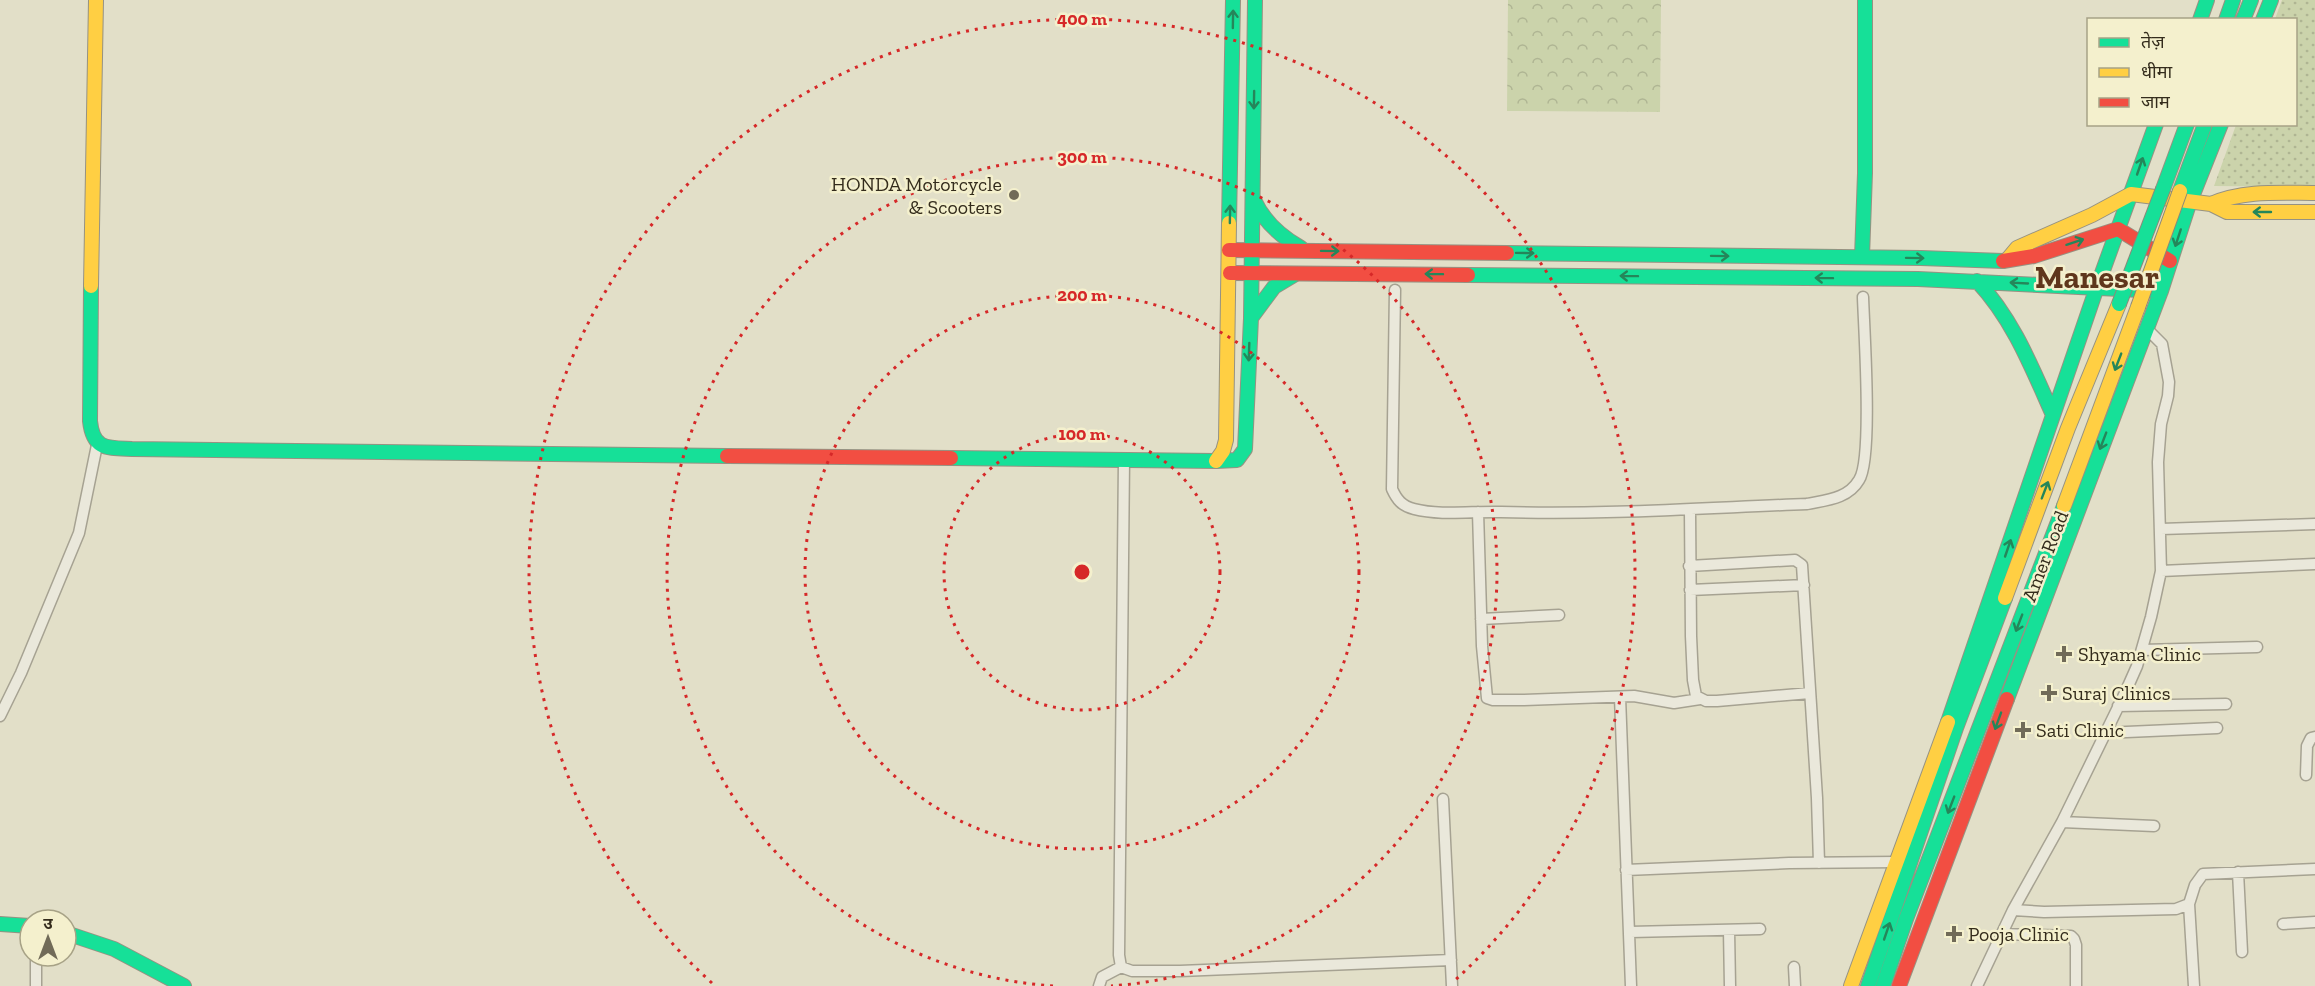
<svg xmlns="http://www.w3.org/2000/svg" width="2315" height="986" font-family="'Zilla Slab','Noto Sans Devanagari',serif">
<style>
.grass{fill:url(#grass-dots)}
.forest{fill:url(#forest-crowns)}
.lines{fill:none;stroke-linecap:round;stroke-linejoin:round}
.street-casing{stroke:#a6a292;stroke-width:13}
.fast-casing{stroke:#969282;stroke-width:16}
.slow-casing{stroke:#969282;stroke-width:16}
.jam-casing{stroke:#969282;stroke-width:16}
.street{stroke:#eae8db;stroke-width:10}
.fast{stroke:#16e098;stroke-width:14}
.slow{stroke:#ffcf43;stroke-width:14}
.jam{stroke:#f24e42;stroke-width:14}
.fast-bridge-casing{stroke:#8c8879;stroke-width:16;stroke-linecap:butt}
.slow-bridge-casing{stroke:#8c8879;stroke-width:16;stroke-linecap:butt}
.fast-bridge{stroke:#16e098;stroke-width:14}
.slow-bridge{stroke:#ffcf43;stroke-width:14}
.oneway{stroke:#25865a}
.ring{fill:none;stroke:#d62828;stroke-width:3;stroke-dasharray:3 6}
.poi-dot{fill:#716b58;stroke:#f4f0cd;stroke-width:2}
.labels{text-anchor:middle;stroke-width:5;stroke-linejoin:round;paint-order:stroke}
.poi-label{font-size:20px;fill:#342c1c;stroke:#f4f0cd;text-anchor:start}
.street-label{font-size:20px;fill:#342c1c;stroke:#f4f0cd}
.town-label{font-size:32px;font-weight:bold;fill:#5f361c;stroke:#f4f0cd}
.centre{fill:#d62828;stroke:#f4f0cd;stroke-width:3}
.ring-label{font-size:18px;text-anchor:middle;font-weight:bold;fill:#d62828;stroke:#f4f0cd;stroke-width:5;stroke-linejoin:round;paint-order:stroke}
</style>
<defs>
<pattern id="grass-dots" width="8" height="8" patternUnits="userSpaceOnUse" patternTransform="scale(1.5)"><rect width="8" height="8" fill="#cbd3ab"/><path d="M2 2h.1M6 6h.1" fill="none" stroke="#afb593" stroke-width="1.8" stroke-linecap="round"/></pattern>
<pattern id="forest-crowns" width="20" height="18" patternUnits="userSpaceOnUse" patternTransform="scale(1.5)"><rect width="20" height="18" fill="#cbd3ab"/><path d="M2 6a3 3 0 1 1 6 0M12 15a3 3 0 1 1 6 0" fill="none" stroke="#afb593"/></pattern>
</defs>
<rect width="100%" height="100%" fill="#e2dfc8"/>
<path class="grass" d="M 2282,0 L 2315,0 L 2315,187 L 2214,186 L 2236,125 L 2296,124 L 2296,20 L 2275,19 Z"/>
<path class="forest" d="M 1508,0 L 1661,0 L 1660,112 L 1507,111 Z"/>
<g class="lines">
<g class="street-casing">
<path id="street" d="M 1395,290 L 1392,489 C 1397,500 1402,506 1414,509 C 1441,516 1473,511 1501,512 C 1605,515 1703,508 1807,504 C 1826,500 1848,499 1859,480 C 1873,459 1864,330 1863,297
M 1124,460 L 1119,955 L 1121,967 L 1132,971 L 1180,971 L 1451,960
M 1690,511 L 1691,636 L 1693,680 L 1696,696 L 1706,701 L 1717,701 L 1810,693
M 1478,512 L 1482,646 L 1487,698 L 1493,700 L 1524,700 L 1634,696 L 1674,703 L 1700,699
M 2161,529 L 2315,524
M 1689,566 L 1795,560 L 1802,565 L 1817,798 L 1819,863
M 2161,571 L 2315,564
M 1690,590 L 1804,585
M 1481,619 L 1559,615
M 2142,650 L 2257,647
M 1620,697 L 1631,986
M 2118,706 L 2226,704
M 0,716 L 21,673 L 79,533 L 97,445
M 2104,733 L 2217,728
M 2306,775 L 2307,746 L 2311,738 L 2315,737
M 1443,799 L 1452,986
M 2062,822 L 2154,826
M 1626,870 L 1789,863 L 1897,862
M 2238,872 L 2242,952
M 2189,904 L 2194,986
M 2013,910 L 2044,912 L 2176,909 L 2189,904 L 2195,885 L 2203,874 L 2315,869
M 2283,924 L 2315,922
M 1729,930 L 1730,986
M 1630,932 L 1760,929
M 2002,934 L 2071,936 L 2074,939 L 2076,945 L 2076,986
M 1794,967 L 1795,986
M 36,986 L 36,956
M 1099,986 L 1102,977 L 1121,967
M 1977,986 L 2013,910 L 2062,822 L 2125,693 L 2137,666 L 2151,617 L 2161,571 L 2158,462 L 2161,424 L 2168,396 L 2169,382 L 2162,344 L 2146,328"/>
</g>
<g class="fast-casing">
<path id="fast" d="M 2200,20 L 2207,0
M 2226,20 L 2233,0
M 2243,20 L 2251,0
M 2263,20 L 2271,0
M 2163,189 L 2187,124
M 2180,191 L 2205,124
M 1254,200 C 1264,222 1280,236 1301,248
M 1229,223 L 1233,0
M 1507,253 L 1921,258 L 2003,261
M 1862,257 L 1865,173 L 1865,0
M 1468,275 L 1918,279 L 2161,291
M 1977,281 C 2013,319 2032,368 2053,415
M 91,286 L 90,421 C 93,450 107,448 132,449 L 727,456
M 1251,318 L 1274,287 L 1294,275
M 951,458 L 1216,461 L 1237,460 L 1245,449 L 1251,318 L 1255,0
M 2007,699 L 2161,291 L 2188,207 L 2221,124
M 1948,722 L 2097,287 L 2156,124
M 0,924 L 30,926
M 66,933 L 114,949 L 184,986
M 1868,986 L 1956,728 L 2005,598
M 1883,986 L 1906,919 L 2064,506"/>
</g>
<g class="slow-casing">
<path id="slow" d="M 2211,204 C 2244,190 2280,193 2315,193
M 2007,260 L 2017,248 L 2092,215 L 2131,194 L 2211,204 L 2227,212 L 2315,212
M 91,286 L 96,0
M 1216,461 L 1223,451 L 1226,440 L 1229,223
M 2064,506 L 2138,307
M 2005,598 L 2068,428 L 2119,304
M 1851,986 L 1948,722"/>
</g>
<g class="jam-casing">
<path id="jam" d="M 1229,250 L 1507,253
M 2003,261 L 2034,256 L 2118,229 L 2170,261
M 1230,273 L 1468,275
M 727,456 L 951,458
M 1899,986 L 2007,699"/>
</g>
<use href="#street" class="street"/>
<use href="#fast" class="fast"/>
<use href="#slow" class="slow"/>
<use href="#jam" class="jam"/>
<g class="fast-bridge-casing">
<path id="fast-bridge" d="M 2119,304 L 2163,189"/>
</g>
<g class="slow-bridge-casing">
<path id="slow-bridge" d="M 2138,307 L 2180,191"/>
</g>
<use href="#fast-bridge" class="fast-bridge"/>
<use href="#slow-bridge" class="slow-bridge"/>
</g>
<defs><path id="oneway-shaft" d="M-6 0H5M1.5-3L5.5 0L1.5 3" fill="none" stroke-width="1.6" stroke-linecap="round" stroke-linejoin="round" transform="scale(1.5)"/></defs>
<g class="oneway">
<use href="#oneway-shaft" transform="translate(1233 19) rotate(-89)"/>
<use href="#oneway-shaft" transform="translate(1254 100) rotate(91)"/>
<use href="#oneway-shaft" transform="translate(2140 166) rotate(-71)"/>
<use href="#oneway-shaft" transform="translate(2262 212) rotate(180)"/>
<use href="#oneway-shaft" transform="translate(1230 214) rotate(-89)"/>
<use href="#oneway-shaft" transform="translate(2178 238) rotate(108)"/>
<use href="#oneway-shaft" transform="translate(2075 242) rotate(-18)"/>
<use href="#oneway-shaft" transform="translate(1330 251) rotate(1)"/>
<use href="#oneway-shaft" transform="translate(1525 253) rotate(1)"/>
<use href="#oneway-shaft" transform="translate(1720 256) rotate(1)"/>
<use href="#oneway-shaft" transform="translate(1915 258) rotate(1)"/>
<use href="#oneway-shaft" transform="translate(1434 274) rotate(-179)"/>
<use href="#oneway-shaft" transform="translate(1629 276) rotate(-179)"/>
<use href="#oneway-shaft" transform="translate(1824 278) rotate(-179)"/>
<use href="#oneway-shaft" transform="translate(2019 283) rotate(-177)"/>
<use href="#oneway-shaft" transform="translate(1249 352) rotate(92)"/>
<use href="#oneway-shaft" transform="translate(2118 362) rotate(111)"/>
<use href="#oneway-shaft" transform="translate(2103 441) rotate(111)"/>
<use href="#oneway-shaft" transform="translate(2045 490) rotate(-69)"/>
<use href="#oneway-shaft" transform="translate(2008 548) rotate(-71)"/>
<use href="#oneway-shaft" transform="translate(2019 623) rotate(111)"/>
<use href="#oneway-shaft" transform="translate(1998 721) rotate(110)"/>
<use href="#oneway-shaft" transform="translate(1951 805) rotate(111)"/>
<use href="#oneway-shaft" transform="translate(1887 931) rotate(-71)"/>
</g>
<g class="ring">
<circle cx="1082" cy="572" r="138"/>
<circle cx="1082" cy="572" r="277"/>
<path d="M1053 986A415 415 0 1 1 1111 986"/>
<path d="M712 983A553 553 0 1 1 1452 983"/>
</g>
<g class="poi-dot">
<circle cx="1014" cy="195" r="6"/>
<path d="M2061 645h6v6h6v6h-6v6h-6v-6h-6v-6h6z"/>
<path d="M2046 684h6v6h6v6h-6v6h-6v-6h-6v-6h6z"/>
<path d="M2020 721h6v6h6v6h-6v6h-6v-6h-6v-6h6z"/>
<path d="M1951 925h6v6h6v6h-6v6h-6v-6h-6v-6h6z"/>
</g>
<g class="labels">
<g class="poi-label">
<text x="1002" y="191" text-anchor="end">HONDA Motorcycle<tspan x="1002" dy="23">&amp; Scooters</tspan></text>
<text x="2078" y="661">Shyama Clinic</text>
<text x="2062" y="700">Suraj Clinics</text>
<text x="2036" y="737">Sati Clinic</text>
<text x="1968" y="941">Pooja Clinic</text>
</g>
<g class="street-label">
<text transform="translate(2045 556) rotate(-69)" y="7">Amer Road</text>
</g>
<g class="town-label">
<text x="2097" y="288">Manesar</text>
</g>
</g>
<circle cx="1082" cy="572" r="9" class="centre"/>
<g class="ring-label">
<text x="1082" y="25">400 m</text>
<text x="1082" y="163">300 m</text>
<text x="1082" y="301">200 m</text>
<text x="1082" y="440">100 m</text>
</g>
<rect x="2087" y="18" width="210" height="108" fill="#f4f0cd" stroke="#a7a286" stroke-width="1.5"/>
<rect x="2099" y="38" width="30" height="9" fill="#16e098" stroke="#a7a286" stroke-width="1.5"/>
<text x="2141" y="48" font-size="18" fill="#342c1c">तेज़</text>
<rect x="2099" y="68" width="30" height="9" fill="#ffcf43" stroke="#a7a286" stroke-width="1.5"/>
<text x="2141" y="78" font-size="18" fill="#342c1c">धीमा</text>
<rect x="2099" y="98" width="30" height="9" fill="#f24e42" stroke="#a7a286" stroke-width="1.5"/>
<text x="2141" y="108" font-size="18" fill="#342c1c">जाम</text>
<g transform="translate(48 938)"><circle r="28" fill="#f4f0cd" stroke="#a7a286" stroke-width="1.5"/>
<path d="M0-4.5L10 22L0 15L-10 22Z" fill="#716b58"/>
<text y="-9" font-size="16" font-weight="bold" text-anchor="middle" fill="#342c1c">उ</text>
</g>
</svg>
